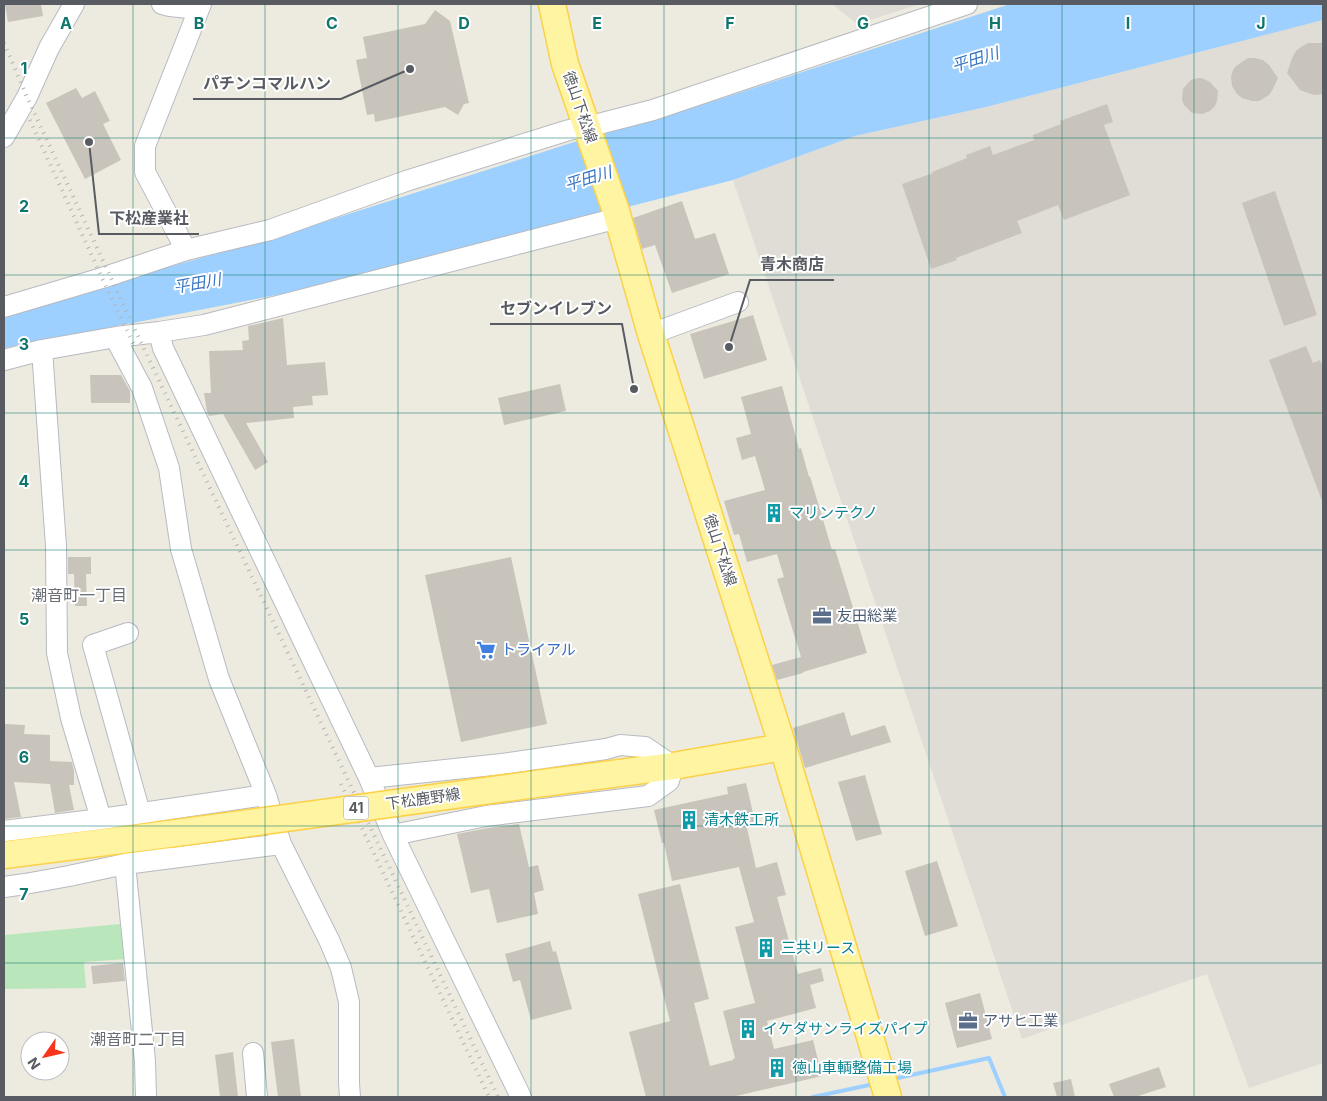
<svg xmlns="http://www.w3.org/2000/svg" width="1327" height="1101" font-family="Inter,'Noto Sans JP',sans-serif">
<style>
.industrial{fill:#e0ddd7}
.green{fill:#b9e7bb}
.water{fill:#9dd0ff}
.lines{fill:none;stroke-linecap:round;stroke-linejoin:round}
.stream{stroke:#9dd0ff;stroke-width:4}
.building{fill:#c8c4bc}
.minor-casing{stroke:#b7bac0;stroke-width:22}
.major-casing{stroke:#fcd149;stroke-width:29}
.minor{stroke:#fff;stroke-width:20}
.major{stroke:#fff4a2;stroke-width:26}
.rail{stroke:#b3b4b5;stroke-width:4;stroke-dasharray:1 6;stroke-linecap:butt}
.major-bridge-casing{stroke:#fcd149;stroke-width:29;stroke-linecap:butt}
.major-bridge{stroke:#fff4a2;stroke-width:26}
.grid{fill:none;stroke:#0f766e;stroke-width:1;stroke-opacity:0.55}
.labels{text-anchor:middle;stroke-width:4;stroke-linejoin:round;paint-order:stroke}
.shield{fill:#fff;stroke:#8a8d91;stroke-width:1}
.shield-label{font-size:14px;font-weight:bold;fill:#585c62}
.street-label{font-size:15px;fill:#585c62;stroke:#fff}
.culture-label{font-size:15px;fill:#0d838f;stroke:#fff;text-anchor:start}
.service-label{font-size:15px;fill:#4e5e75;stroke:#fff;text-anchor:start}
.shop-label{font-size:15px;fill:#366cbe;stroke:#fff;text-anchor:start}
.water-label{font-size:16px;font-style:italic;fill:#3574c2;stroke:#fff}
.neighbourhood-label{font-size:16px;fill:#696e74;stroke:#fff}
.grid-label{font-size:16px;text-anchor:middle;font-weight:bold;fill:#0f766e;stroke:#fff;stroke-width:4;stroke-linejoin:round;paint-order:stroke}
.leader{fill:none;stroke:#585c62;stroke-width:2}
.callout-dot{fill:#585c62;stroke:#fff;stroke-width:2}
.callout-label{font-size:16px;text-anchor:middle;font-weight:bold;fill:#585c62;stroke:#fff;stroke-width:4;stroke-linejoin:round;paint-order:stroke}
</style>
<rect width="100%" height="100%" fill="#edeadf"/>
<path class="industrial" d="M 832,4 L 920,4 L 857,24 Z
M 1323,20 L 1323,1063 L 1249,1088 L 1207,974 L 1022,1039 L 733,180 L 855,136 L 986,107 Z"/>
<path class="green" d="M 120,924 L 126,959 L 84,962 L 86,988 L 5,989 L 4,967 L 4,935 Z"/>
<path class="water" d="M 1010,4 L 1323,4 L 1323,20 L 986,107 L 855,136 L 733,180 L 307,289 L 4,348 L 4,313 L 283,235 L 571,143 L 705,104 Z"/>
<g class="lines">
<path class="stream" d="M 893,1079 L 989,1058 L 1005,1097
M 813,1097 L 874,1084"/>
</g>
<path class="building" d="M 14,4 L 41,4 L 43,16 L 8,22 L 5,5 Z
M 435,10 L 450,21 L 469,103 L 464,104 L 458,115 L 445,107 L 375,122 L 374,114 L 367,115 L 356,60 L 367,58 L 363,37 L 425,24 Z
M 1308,43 L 1323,43 L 1323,94 L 1314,95 L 1300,90 L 1287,73 L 1292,58 L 1296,51 L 1301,47 Z
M 1248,58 L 1255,58 L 1263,60 L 1269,65 L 1278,78 L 1273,89 L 1269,95 L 1259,101 L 1252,101 L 1242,98 L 1237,94 L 1232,86 L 1231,77 L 1233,70 L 1236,66 Z
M 1198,78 L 1202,78 L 1210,82 L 1218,91 L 1217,101 L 1215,106 L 1210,111 L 1202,114 L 1192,113 L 1184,105 L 1182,100 L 1183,89 L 1188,83 L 1191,80 Z
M 76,88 L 82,98 L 95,91 L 110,121 L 103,124 L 121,160 L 85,179 L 46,103 Z
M 1107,104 L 1113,122 L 1104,125 L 1130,195 L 1064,220 L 1058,205 L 1017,221 L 1022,233 L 956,258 L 957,260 L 931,269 L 902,184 L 933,173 L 932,172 L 967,158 L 966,155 L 990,146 L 993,155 L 1034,140 L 1033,135 L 1061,124 L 1060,121 Z
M 1275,191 L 1317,315 L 1284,326 L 1242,203 Z
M 682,201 L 695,239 L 715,233 L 729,274 L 672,293 L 655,245 L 642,249 L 633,218 Z
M 753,315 L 767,360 L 704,379 L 690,334 Z
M 283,318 L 287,365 L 325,362 L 328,395 L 312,396 L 313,405 L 293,407 L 294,418 L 246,423 L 268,462 L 255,470 L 223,414 L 209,416 L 207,412 L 204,393 L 211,393 L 209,351 L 243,350 L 242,341 L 249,340 L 248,326 Z
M 1306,346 L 1313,363 L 1320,360 L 1323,367 L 1323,501 L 1322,501 L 1269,360 Z
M 90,375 L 121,375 L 130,391 L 130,403 L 91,403 Z
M 560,384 L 566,411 L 504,425 L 498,398 Z
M 782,386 L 799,449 L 801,448 L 809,477 L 810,476 L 832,550 L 835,549 L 867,653 L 803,672 L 803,673 L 777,680 L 772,665 L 801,657 L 777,579 L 784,577 L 777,554 L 747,562 L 739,534 L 734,535 L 724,501 L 765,490 L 755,456 L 742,460 L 736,438 L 751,434 L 741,397 Z
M 68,557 L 91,557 L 91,574 L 86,574 L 87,606 L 75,606 L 74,574 L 68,574 Z
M 511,557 L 547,724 L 461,742 L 425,575 Z
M 844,712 L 851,736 L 885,725 L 891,742 L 805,768 L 793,728 Z
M 4,724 L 25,725 L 24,734 L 50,735 L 50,761 L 72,762 L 74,771 L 74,785 L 69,785 L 74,810 L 55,813 L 50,784 L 14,782 L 21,817 L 4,819 Z
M 865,775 L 882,834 L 856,841 L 838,782 Z
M 746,783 L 756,826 L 747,828 L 756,868 L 777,862 L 786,895 L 777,897 L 798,974 L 821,968 L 824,981 L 810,985 L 816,1008 L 767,1021 L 774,1049 L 813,1040 L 822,1076 L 732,1097 L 646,1097 L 629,1032 L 670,1021 L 638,894 L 680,884 L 709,999 L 694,1003 L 710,1066 L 733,1060 L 733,1059 L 735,1058 L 723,1011 L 755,1003 L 735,927 L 754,922 L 739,867 L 672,881 L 664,843 L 662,843 L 654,810 L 728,794 L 727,787 Z
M 519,824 L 529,867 L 538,865 L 544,890 L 534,893 L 538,914 L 497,923 L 489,889 L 471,893 L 457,834 L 488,828 Z
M 937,861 L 958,926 L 925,936 L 905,871 Z
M 550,941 L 553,952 L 556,951 L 572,1009 L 531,1020 L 520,980 L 513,982 L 505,954 Z
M 123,963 L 125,981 L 93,984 L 91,966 Z
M 980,993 L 992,1039 L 957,1048 L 945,1003 Z
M 294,1039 L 301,1097 L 278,1097 L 271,1042 Z
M 233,1052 L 238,1097 L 220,1097 L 215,1055 Z
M 1159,1067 L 1166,1087 L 1135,1097 L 1114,1097 L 1109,1084 Z
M 1071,1079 L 1075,1097 L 1057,1097 L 1053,1083 Z"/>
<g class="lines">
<g class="minor-casing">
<path id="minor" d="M 162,4 L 170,6 L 198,9
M 4,137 L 27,97 L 49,48 L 74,4
M 186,250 L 145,172 L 145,146 L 201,4
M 4,307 L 102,278 L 186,250 L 270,230 L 406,181 L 569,130 L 587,127 L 653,110 L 967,4
M 159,332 L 163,348 L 369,778 L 393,835 L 521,1097
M 651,334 L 738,302
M 116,337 L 119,345 L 142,388 L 169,468 L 181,549 L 219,679 L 266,795 L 281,844 L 329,940 L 341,968 L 349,1002 L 349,1083 L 350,1097
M 42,350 L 56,546 L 57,653 L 71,718 L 101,819
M 4,360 L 42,350 L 116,337 L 159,332 L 204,325 L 618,218
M 128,633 L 93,645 L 140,813
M 369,778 L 502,764 L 606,749 L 620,745 L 645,747 L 673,766 L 669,781 L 648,796 L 486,816 L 393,835
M 4,831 L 101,819 L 266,795
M 125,864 L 145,1061 L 146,1097
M 4,887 L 25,884 L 69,876 L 125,864 L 281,844
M 253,1053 L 257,1097"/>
</g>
<g class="major-casing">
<path id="major" d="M 552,4 L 565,64 L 616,211 L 651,334 L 783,747 L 888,1097
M 543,783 L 673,766 L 783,747
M 4,855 L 169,834"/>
</g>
<use href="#minor" class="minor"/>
<use href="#major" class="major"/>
<path class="rail" d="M 4,43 L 27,97 L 137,334 L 498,1097
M 30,120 L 102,278 L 134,345
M 341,784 L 489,1097"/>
<g class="major-bridge-casing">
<path id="major-bridge" d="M 169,834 L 543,783"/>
</g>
<use href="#major-bridge" class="major-bridge"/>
</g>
<path class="grid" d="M 133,4 L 133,1097M 265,4 L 265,1097M 398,4 L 398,1097M 531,4 L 531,1097M 664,4 L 664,1097M 796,4 L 796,1097M 929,4 L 929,1097M 1062,4 L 1062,1097M 1194,4 L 1194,1097M 4,138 L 1323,138M 4,275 L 1323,275M 4,413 L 1323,413M 4,550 L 1323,550M 4,688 L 1323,688M 4,826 L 1323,826M 4,963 L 1323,963"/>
<defs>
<g id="building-bare" transform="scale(1.5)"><path d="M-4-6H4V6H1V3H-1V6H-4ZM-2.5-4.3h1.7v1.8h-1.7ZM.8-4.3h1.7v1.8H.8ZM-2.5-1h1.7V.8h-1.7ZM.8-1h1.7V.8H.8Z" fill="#0f9aa8" stroke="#fff" stroke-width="2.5" paint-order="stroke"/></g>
<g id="office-bare" transform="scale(1.5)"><path d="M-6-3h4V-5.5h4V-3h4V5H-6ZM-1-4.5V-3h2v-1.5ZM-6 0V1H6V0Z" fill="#5c6f8a" stroke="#fff" stroke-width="2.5" paint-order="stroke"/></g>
<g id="supermarket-bare" transform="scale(1.5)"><path d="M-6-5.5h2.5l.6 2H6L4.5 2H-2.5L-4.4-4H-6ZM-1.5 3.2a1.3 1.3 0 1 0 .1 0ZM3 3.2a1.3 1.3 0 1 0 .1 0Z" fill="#3f7fe0" stroke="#fff" stroke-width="2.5" paint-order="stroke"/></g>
</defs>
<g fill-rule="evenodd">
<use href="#building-bare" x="774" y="513"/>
<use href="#office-bare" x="822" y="616"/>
<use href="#supermarket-bare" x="486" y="650"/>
<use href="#building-bare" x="689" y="820"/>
<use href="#building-bare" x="766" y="948"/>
<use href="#office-bare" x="968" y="1021"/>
<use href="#building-bare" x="748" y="1029"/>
<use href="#building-bare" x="777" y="1068"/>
</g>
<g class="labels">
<rect class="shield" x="343.5" y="796.5" width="25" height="23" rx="4"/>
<g class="shield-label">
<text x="356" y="813">41</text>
</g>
<g class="street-label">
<text transform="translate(580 107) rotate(71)" y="5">徳山下松線</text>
<text transform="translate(720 550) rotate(72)" y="5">徳山下松線</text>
<text transform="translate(423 799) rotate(-8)" y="5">下松鹿野線</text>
</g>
<g class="culture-label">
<text x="789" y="518">マリンテクノ</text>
<text x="704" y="825">清木鉄工所</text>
<text x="781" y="953">三共リース</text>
<text x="763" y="1034">イケダサンライズパイプ</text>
<text x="792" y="1073">徳山車輌整備工場</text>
</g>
<g class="service-label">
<text x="837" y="621">友田総業</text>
<text x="983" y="1026">アサヒ工業</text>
</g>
<g class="shop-label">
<text x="501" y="655">トライアル</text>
</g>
<g class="water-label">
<text transform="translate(975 59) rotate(-17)" y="6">平田川</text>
<text transform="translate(588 178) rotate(-17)" y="6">平田川</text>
<text transform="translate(197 283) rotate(-10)" y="6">平田川</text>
</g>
<g class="neighbourhood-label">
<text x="79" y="601">潮音町一丁目</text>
<text x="138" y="1045">潮音町二丁目</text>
</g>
</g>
<g class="grid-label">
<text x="66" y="29">A</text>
<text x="199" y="29">B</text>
<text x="332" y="29">C</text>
<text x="464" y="29">D</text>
<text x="597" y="29">E</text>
<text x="730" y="29">F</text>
<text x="863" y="29">G</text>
<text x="995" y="29">H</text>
<text x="1128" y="29">I</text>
<text x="1261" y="29">J</text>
<text x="24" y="74">1</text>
<text x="24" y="212">2</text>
<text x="24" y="350">3</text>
<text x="24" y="487">4</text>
<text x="24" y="625">5</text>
<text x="24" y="763">6</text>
<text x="24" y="900">7</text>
</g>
<path class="leader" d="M410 69L341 99H193M89 142L99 234H199M729 347L750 280H834M634 389L622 324H490"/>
<g class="callout-dot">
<circle cx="410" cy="69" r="5"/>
<circle cx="89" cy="142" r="5"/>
<circle cx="729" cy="347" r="5"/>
<circle cx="634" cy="389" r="5"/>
</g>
<g class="callout-label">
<text x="267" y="89">パチンコマルハン</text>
<text x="149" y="224">下松産業社</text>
<text x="792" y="270">青木商店</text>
<text x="556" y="314">セブンイレブン</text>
</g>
<rect width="1327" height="1101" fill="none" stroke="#585c62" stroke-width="10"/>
<g transform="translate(45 1056) rotate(236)"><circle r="24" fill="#ffffff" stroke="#bcbec0"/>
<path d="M0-4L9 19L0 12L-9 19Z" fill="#f6351c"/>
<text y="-8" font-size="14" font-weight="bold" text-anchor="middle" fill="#585c62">N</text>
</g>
</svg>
